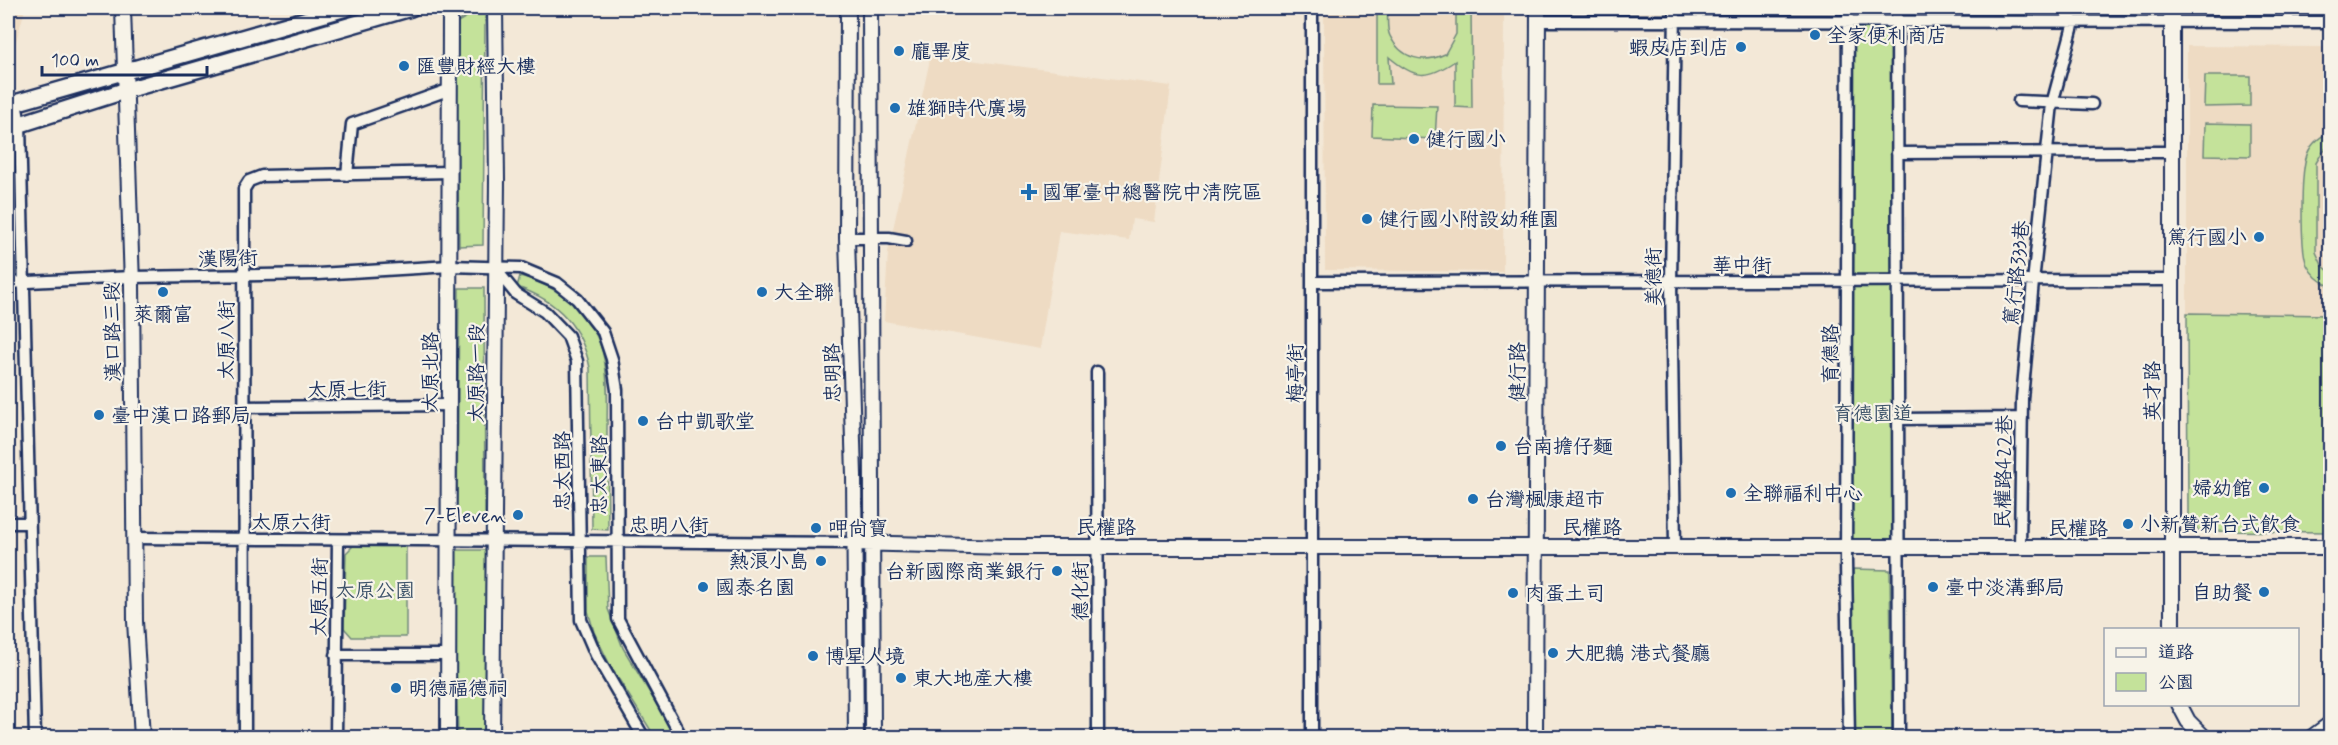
<svg xmlns="http://www.w3.org/2000/svg" width="2338" height="745" font-family="Mynerve,'LXGW WenKai TC',sans-serif">
<style>
.built{fill:#eedbc3}
.green{fill:#c4e29a;stroke:#70887c;stroke-width:1.5}
.lines{fill:none;stroke-linecap:round;stroke-linejoin:round}
.street-casing{stroke:#1b2f5e;stroke-width:15}
.secondary-casing{stroke:#1b2f5e;stroke-width:18}
.primary-casing{stroke:#1b2f5e;stroke-width:20}
.street{stroke:#f7f3e8;stroke-width:10}
.secondary{stroke:#f7f3e8;stroke-width:14}
.primary{stroke:#f7f3e8;stroke-width:15}
.poi-dot{fill:#1f6fb2;stroke:#f7f3e8;stroke-width:2}
.labels{text-anchor:middle;stroke-width:4.5;stroke-linejoin:round;paint-order:stroke}
.poi-label{font-size:20px;fill:#1b2f5e;stroke:#f7f3e8;text-anchor:start}
.street-label{font-size:20px;fill:#1b2f5e;stroke:#f7f3e8}
.park-label{font-size:20px;fill:#3d536a;stroke:#f7f3e8}
</style>
<rect width="100%" height="100%" fill="#f3e8d7"/>
<filter id="ink" filterUnits="userSpaceOnUse"><feTurbulence type="fractalNoise" baseFrequency=".0167" numOctaves="2"/><feDisplacementMap in="SourceGraphic" scale="12" xChannelSelector="R" yChannelSelector="G"/><feConvolveMatrix kernelMatrix="1 2 1 2 8 2 1 2 1" color-interpolation-filters="sRGB"/></filter>
<g filter="url(#ink)">
<path class="built" d="M 8,8 L 24,8 L 24,13 L 12,55 L 8,54 Z
M 1324,8 L 1504,8 L 1503,272 L 1325,270 Z
M 2187,46 L 2330,47 L 2330,315 L 2187,313 Z
M 931,55 L 1171,86 L 1154,222 L 1132,219 L 1129,240 L 1059,231 L 1040,349 L 884,321 L 888,252 Z"/>
<path class="green" d="M 482,8 L 488,8 L 485,22 L 483,245 L 459,246 L 456,23 Z
M 1377,8 L 1388,8 C 1388,16 1386,28 1390,36 C 1401,59 1424,64 1445,54 L 1456,34 L 1456,8 L 1471,8 L 1472,108 L 1455,107 L 1455,61 C 1427,80 1415,79 1389,57 L 1391,84 L 1377,84 Z
M 1852,27 L 1894,27 L 1894,276 L 1852,277 Z
M 2205,76 L 2250,76 L 2250,106 L 2204,107 Z
M 1373,105 L 1437,106 L 1435,139 L 1372,136 Z
M 2205,123 L 2250,124 L 2250,156 L 2204,155 Z
M 2330,132 L 2330,145 L 2323,151 L 2316,163 L 2316,252 L 2322,265 L 2330,272 L 2330,286 C 2320,282 2312,275 2307,265 C 2300,249 2301,175 2306,158 C 2309,146 2319,137 2330,132 Z
M 520,276 C 560,286 596,316 604,359 C 609,382 607,409 607,433 C 607,465 608,498 608,530 L 592,529 L 590,368 C 582,327 557,300 517,287 Z
M 1852,286 L 1894,286 L 1895,542 L 1852,541 Z
M 459,288 L 484,288 L 485,518 L 457,519 Z
M 2187,313 L 2330,315 L 2330,532 L 2199,531 L 2188,519 L 2188,512 Z
M 406,544 L 406,637 L 352,637 L 344,628 L 346,553 L 354,545 Z
M 453,550 L 488,550 L 487,737 L 458,737 Z
M 588,557 L 606,557 L 608,609 L 623,648 L 676,737 L 655,737 L 611,667 L 594,632 L 588,611 Z
M 1853,569 L 1890,570 L 1892,737 L 1852,738 Z"/>
<g class="lines">
<g class="street-casing">
<path id="street" d="M 1312,8 L 1312,738
M 1848,8 L 1846,562 L 1849,738
M 1897,8 L 1899,738
M 1538,21 L 2330,22
M 2288,22 L 2288,8
M 2019,101 L 2092,104
M 16,103 L 20,124 L 35,738
M 2127,152 L 2172,152
M 1897,153 L 2121,152
M 347,175 L 352,124 L 448,90
M 847,238 L 889,238 L 906,241
M 494,267 L 516,294 L 545,312 L 568,336 L 577,361 L 581,620 L 596,655 L 644,738
M 1312,282 L 2171,280
M 8,283 L 131,277 L 318,274 L 450,266 L 521,268 L 557,283 L 577,299 L 603,332 L 612,359 L 617,390 L 618,619 L 682,738
M 1097,372 L 1098,738
M 244,407 L 450,405
M 1898,419 L 2022,418
M 8,523 L 28,523
M 134,538 L 854,543
M 1675,546 L 1671,283 L 1675,8
M 2020,547 L 2022,398 L 2033,282 L 2052,104 L 2074,22 L 2063,8
M 336,655 L 449,655
M 245,738 L 244,189 L 249,181 L 262,176 L 450,172
M 336,738 L 338,540"/>
</g>
<g class="secondary-casing">
<path id="secondary" d="M 123,8 L 132,285 L 135,621 L 142,738
M 848,8 L 847,238 L 854,475 L 856,738
M 870,8 L 873,738
M 2172,8 L 2172,630
M 854,543 L 1007,547 L 2330,547
M 2179,704 L 2188,721 L 2205,738
M 448,738 L 450,8
M 492,738 L 497,180 L 495,8
M 1535,738 L 1538,8
M 2311,738 L 2330,724"/>
</g>
<g class="primary-casing">
<path id="primary" d="M 8,105 L 346,8
M 8,128 L 127,90 L 411,8"/>
</g>
<use href="#street" class="street"/>
<use href="#secondary" class="secondary"/>
<use href="#primary" class="primary"/>
</g>
</g>
<g class="poi-dot">
<circle cx="1815" cy="35" r="6"/>
<circle cx="1741" cy="47" r="6"/>
<circle cx="899" cy="51" r="6"/>
<circle cx="404" cy="66" r="6"/>
<circle cx="895" cy="108" r="6"/>
<circle cx="1414" cy="139" r="6"/>
<path d="M1026 183h6v6h6v6h-6v6h-6v-6h-6v-6h6z"/>
<circle cx="1367" cy="219" r="6"/>
<circle cx="2259" cy="237" r="6"/>
<circle cx="163" cy="292" r="6"/>
<circle cx="762" cy="292" r="6"/>
<circle cx="99" cy="415" r="6"/>
<circle cx="643" cy="421" r="6"/>
<circle cx="1501" cy="446" r="6"/>
<circle cx="2264" cy="488" r="6"/>
<circle cx="1731" cy="493" r="6"/>
<circle cx="1473" cy="499" r="6"/>
<circle cx="518" cy="515" r="6"/>
<circle cx="2128" cy="524" r="6"/>
<circle cx="816" cy="528" r="6"/>
<circle cx="821" cy="561" r="6"/>
<circle cx="1057" cy="571" r="6"/>
<circle cx="703" cy="587" r="6"/>
<circle cx="1933" cy="587" r="6"/>
<circle cx="2264" cy="592" r="6"/>
<circle cx="1513" cy="593" r="6"/>
<circle cx="1553" cy="653" r="6"/>
<circle cx="813" cy="656" r="6"/>
<circle cx="901" cy="678" r="6"/>
<circle cx="396" cy="688" r="6"/>
</g>
<g class="labels">
<g class="poi-label">
<text x="1827" y="42">全家便利商店</text>
<text x="1729" y="54" text-anchor="end">蝦皮店到店</text>
<text x="911" y="58">龐畢度</text>
<text x="416" y="73">匯豐財經大樓</text>
<text x="907" y="115">雄獅時代廣場</text>
<text x="1426" y="146">健行國小</text>
<text x="1042" y="199">國軍臺中總醫院中清院區</text>
<text x="1379" y="226">健行國小附設幼稚園</text>
<text x="2247" y="244" text-anchor="end">篤行國小</text>
<text x="774" y="299">大全聯</text>
<text x="163" y="321" text-anchor="middle">萊爾富</text>
<text x="111" y="422">臺中漢口路郵局</text>
<text x="655" y="428">台中凱歌堂</text>
<text x="1513" y="453">台南擔仔麵</text>
<text x="2252" y="495" text-anchor="end">婦幼館</text>
<text x="1743" y="500">全聯福利中心</text>
<text x="1485" y="506">台灣楓康超市</text>
<text x="506" y="522" text-anchor="end">7-Eleven</text>
<text x="2140" y="531">小新贊新台式飲食</text>
<text x="828" y="535">呷尚寶</text>
<text x="809" y="568" text-anchor="end">熱浪小島</text>
<text x="1045" y="578" text-anchor="end">台新國際商業銀行</text>
<text x="715" y="594">國泰名園</text>
<text x="1945" y="594">臺中淡溝郵局</text>
<text x="2252" y="599" text-anchor="end">自助餐</text>
<text x="1525" y="600">肉蛋土司</text>
<text x="1565" y="660">大肥鵝 港式餐廳</text>
<text x="825" y="663">博星人境</text>
<text x="913" y="685">東大地產大樓</text>
<text x="408" y="695">明德福德祠</text>
</g>
<g class="street-label">
<text transform="translate(228 258) rotate(-2)" y="7">漢陽街</text>
<text x="1742" y="272">華中街</text>
<text transform="translate(2016 273) rotate(-84)" y="7">篤行路333巷</text>
<text transform="translate(1653 277) rotate(-90)" y="7">美德街</text>
<text transform="translate(112 332) rotate(-91)" y="7">漢口路三段</text>
<text transform="translate(226 340) rotate(-90)" y="7">太原八街</text>
<text transform="translate(1830 354) rotate(-90)" y="7">育德路</text>
<text transform="translate(430 372) rotate(-90)" y="7">太原北路</text>
<text transform="translate(1517 372) rotate(-90)" y="7">健行路</text>
<text transform="translate(476 373) rotate(-90)" y="7">太原路一段</text>
<text transform="translate(832 373) rotate(-91)" y="7">忠明路</text>
<text transform="translate(1295 373) rotate(-90)" y="7">梅亭街</text>
<text transform="translate(347 389) rotate(-1)" y="7">太原七街</text>
<text transform="translate(2152 391) rotate(-90)" y="7">英才路</text>
<text transform="translate(562 471) rotate(-90)" y="7">忠太西路</text>
<text transform="translate(2003 472) rotate(-89)" y="7">民權路422巷</text>
<text transform="translate(599 475) rotate(-90)" y="7">忠太東路</text>
<text x="291" y="529">太原六街</text>
<text x="669" y="532">忠明八街</text>
<text x="1106" y="534">民權路</text>
<text x="1592" y="534">民權路</text>
<text x="2078" y="535">民權路</text>
<text transform="translate(1080 591) rotate(-90)" y="7">德化街</text>
<text transform="translate(319 597) rotate(-89)" y="7">太原五街</text>
</g>
<g class="park-label">
<text x="1873" y="420">育德園道</text>
<text x="375" y="597">太原公園</text>
</g>
</g>
<rect width="2338" height="745" fill="none" stroke="#f7f3e8" stroke-width="30"/>
<rect x="15" y="15" width="2308" height="715" fill="none" stroke="#1b2f5e" stroke-width="2" filter="url(#ink)"/>
<rect x="2104" y="628" width="195" height="78" fill="#f7f3e8" stroke="#9fa5b1" stroke-width="1.5"/>
<rect x="2116" y="648" width="30" height="9" fill="#f7f3e8" stroke="#9fa5b1" stroke-width="1.5"/>
<text x="2158" y="658" font-size="18" fill="#1b2f5e">道路</text>
<rect x="2116" y="673" width="30" height="18" fill="#c4e29a" stroke="#9fa5b1" stroke-width="1.5"/>
<text x="2158" y="688" font-size="18" fill="#1b2f5e">公園</text>
<path d="M42 66v9h165v-9" fill="none" stroke="#1b2f5e" stroke-width="3"/>
<text x="51" y="66" font-size="18" fill="#1b2f5e" stroke="#f7f3e8" stroke-width="4.5" paint-order="stroke">100 m</text>
</svg>
